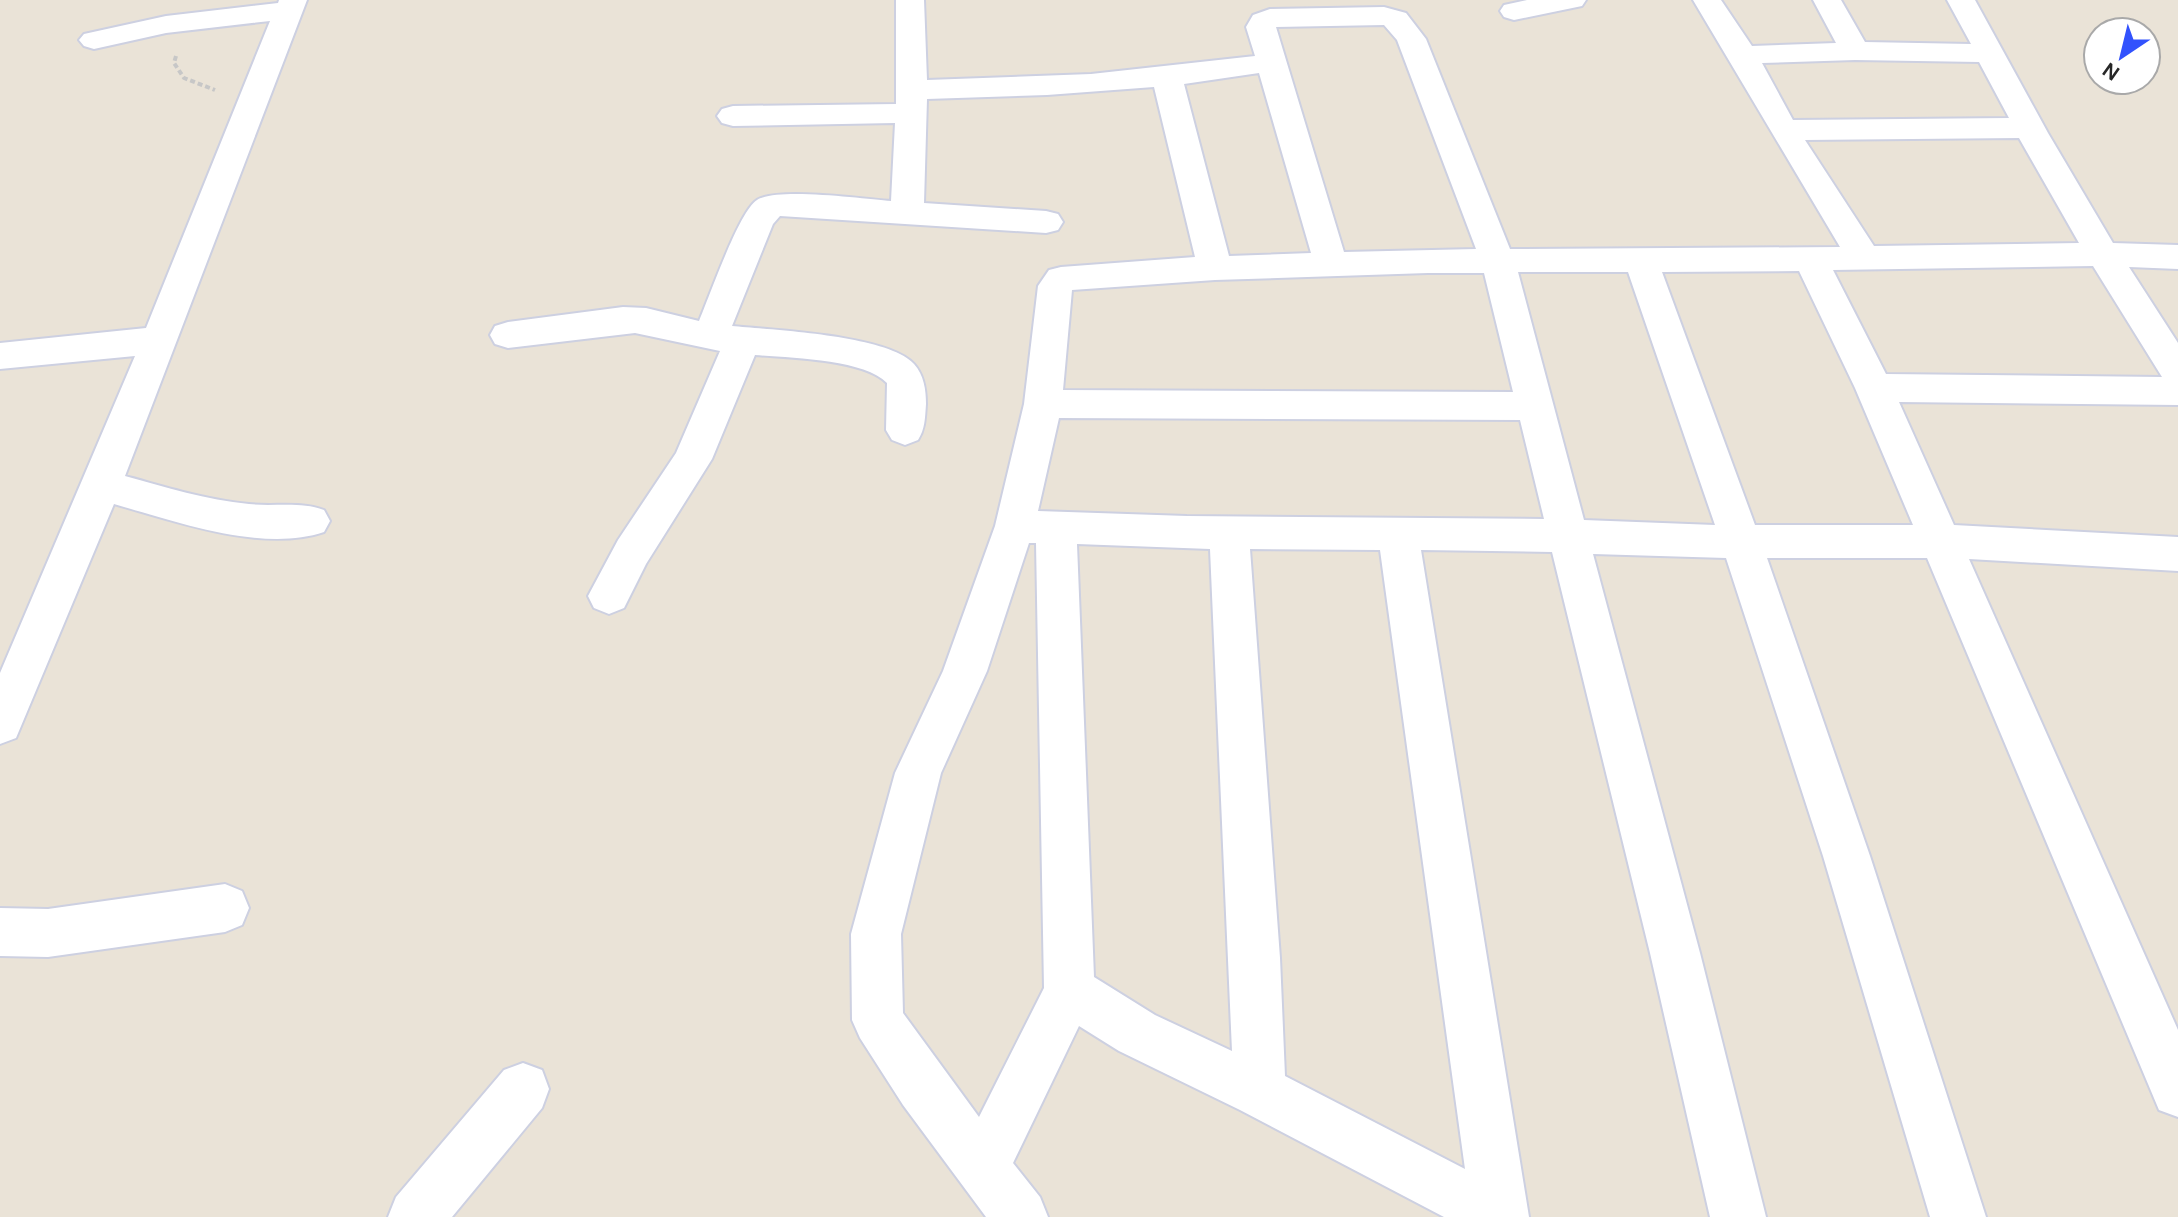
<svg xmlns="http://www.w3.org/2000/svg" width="2178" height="1217" font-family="Karla,sans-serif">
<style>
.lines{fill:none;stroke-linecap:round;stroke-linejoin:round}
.minor-casing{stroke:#cdd0e1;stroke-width:4}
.path{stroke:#c7c7c7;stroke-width:4;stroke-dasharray:5 3;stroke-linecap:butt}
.minor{fill:#fff;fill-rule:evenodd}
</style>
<rect width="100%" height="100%" fill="#eae3d7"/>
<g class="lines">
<g class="minor-casing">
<path id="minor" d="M 279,0 L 307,0 L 125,476 C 166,487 206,500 249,504 C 274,507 300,501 324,510 L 330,521 L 324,532 C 262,553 174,521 114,504 L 16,738 L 0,744 L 0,673 L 135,356 L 0,369 L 0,343 L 146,328 L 270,21 L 166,33 L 94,49 L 84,46 L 79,40 L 84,34 L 166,16 L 278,3 Z
M 896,0 L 924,0 L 927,80 L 1091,74 L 1255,56 L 1246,27 L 1253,15 L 1270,9 L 1384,7 L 1406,13 L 1426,39 L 1510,249 L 1840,247 L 1693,0 L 1721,0 L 1752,46 L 1836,43 L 1813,0 L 1841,0 L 1865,42 L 1971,44 L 1947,0 L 1975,0 L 2048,133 L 2113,243 L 2178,245 L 2178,269 L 2129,267 L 2178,343 L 2178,405 L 1899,402 L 1954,525 L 2178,537 L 2178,571 L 1969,559 L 2178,1030 L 2178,1117 L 2159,1110 L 1927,558 L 1767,558 L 1870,856 L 1986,1217 L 1930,1217 L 1823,856 L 1726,558 L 1593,554 L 1700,953 L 1766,1217 L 1710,1217 L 1650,953 L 1552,552 L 1421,550 L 1529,1217 L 1444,1217 L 1240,1110 L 1119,1051 L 1079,1026 L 1013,1163 L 1040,1197 L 1048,1217 L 986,1217 L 903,1105 L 860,1038 L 852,1020 L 851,934 L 895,773 L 943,671 L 995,526 L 1024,404 L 1038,286 L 1049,270 L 1061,267 L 1195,257 L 1154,87 L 1047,95 L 927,99 L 924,203 L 1046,211 L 1058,214 L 1063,222 L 1058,230 L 1046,233 L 780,216 L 773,224 L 732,326 C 772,330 888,335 914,364 C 924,375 926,390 926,404 C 925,418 925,429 918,440 L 905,445 L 892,440 L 886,430 L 887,383 C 864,359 789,358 755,355 L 712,459 L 646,564 L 624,608 L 609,614 L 594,608 L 588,596 L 618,540 L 676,453 L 720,351 L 635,333 L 508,348 L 495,344 L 490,335 L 495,326 L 508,322 L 623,307 L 646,308 L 699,321 C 709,298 739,211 757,200 C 777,187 864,199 891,201 L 895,123 L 733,126 L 722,123 L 717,116 L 722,109 L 733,106 L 896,104 ZM 1384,25 L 1397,40 L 1476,249 L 1344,252 L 1276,27 ZM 1855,60 L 1979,62 L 2009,118 L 1793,120 L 1762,63 ZM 1259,73 L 1311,253 L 1229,256 L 1184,84 ZM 2019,138 L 2079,243 L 1874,246 L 1805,140 ZM 2093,266 L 2162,377 L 1886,374 L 1833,270 ZM 1799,271 L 1855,388 L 1913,525 L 1755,525 L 1662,272 ZM 1518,272 L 1628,272 L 1715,525 L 1584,520 ZM 1428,273 L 1484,273 L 1513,392 L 1063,390 L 1072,290 L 1215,280 ZM 1059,418 L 1520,420 L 1544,519 L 1187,516 L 1038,511 ZM 1029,543 L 1036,543 L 1044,988 L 979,1117 L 903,1013 L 901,934 L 941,773 L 987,671 ZM 1077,544 L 1210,549 L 1232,1051 L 1155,1015 L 1094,977 ZM 1250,549 L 1380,550 L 1465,1169 L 1285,1076 L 1280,958 Z
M 1527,0 L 1586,0 L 1582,6 L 1514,20 L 1504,17 L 1500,11 L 1504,5 Z
M 225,884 L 242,891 L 249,908 L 242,925 L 225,932 L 48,957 L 0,956 L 0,908 L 48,909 Z
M 523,1063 L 542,1070 L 549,1089 L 542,1108 L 452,1217 L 388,1217 L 396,1197 L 504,1070 Z"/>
</g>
<path class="path" d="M 176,56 L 174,63 L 184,78 L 215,90"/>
<use href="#minor" class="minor"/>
</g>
<g transform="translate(2122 56) rotate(215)"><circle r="38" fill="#ffffff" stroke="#a9a9a9" stroke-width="2"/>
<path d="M0-6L14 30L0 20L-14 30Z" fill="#3252fd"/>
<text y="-12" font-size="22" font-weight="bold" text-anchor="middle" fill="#272727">N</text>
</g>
</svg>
